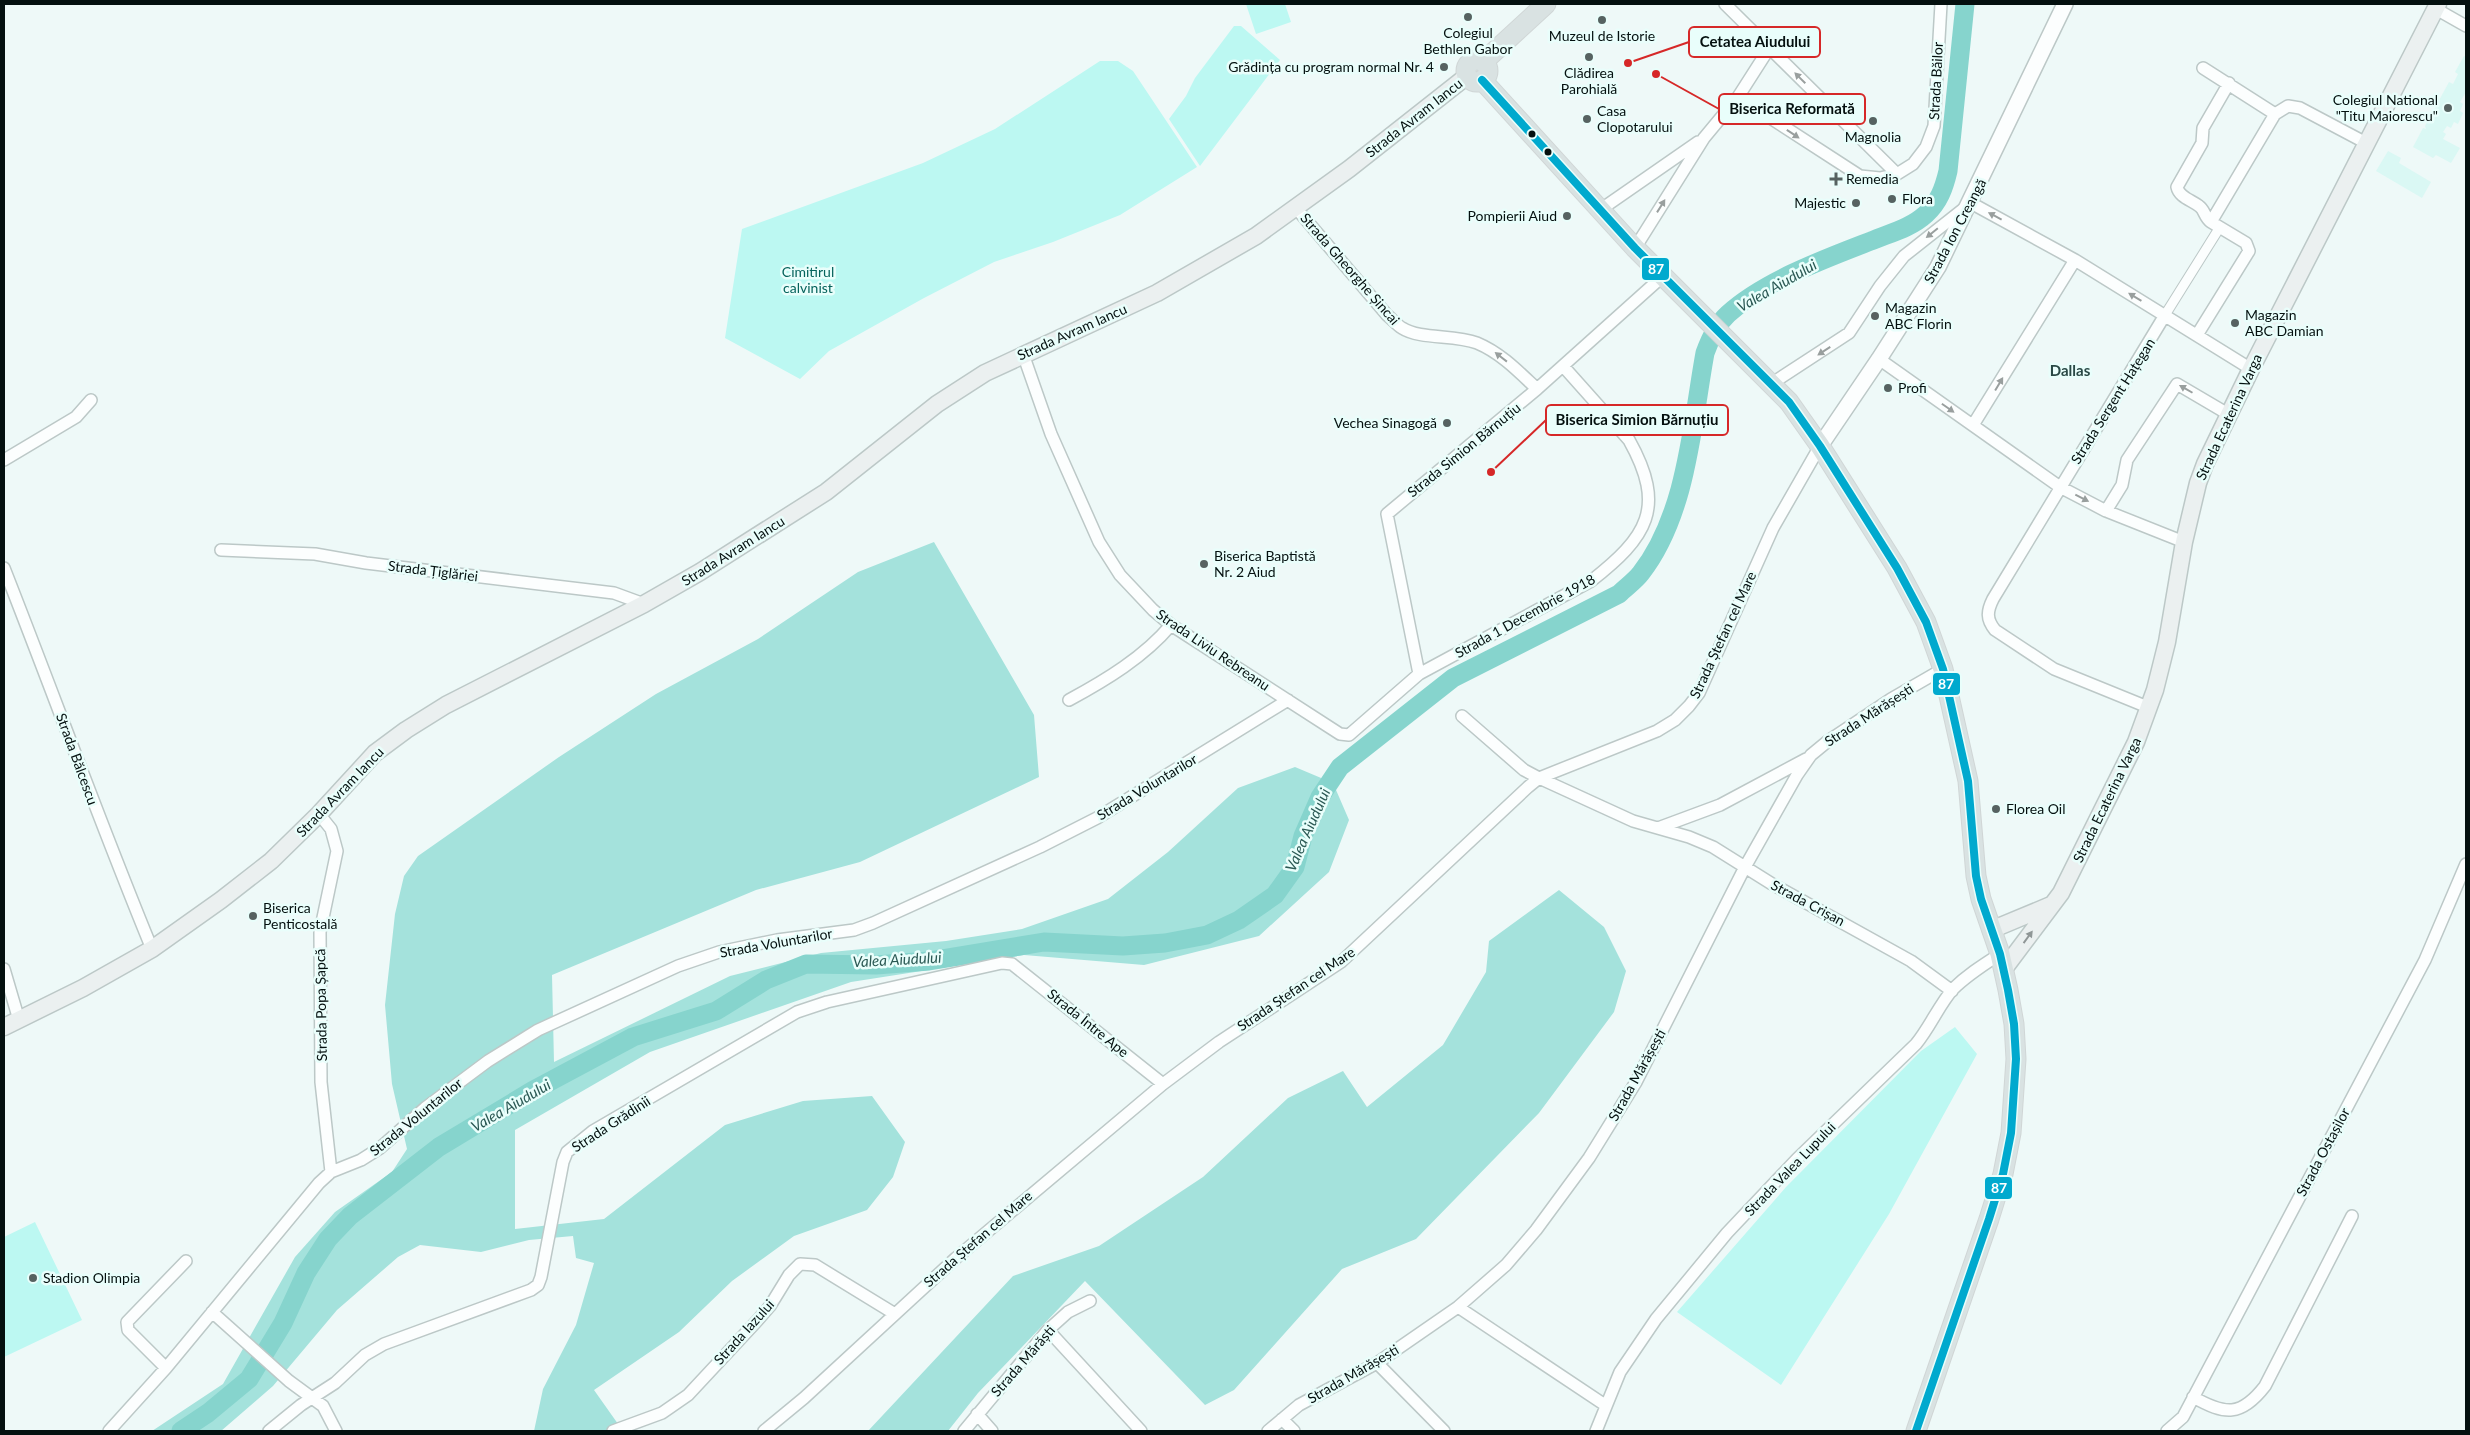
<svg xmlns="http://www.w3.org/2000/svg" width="2470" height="1435" font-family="Lato,sans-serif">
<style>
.built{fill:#daf8f4}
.green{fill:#bcf8f2}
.forest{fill:#a4e2dc}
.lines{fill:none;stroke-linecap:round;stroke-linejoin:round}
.river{stroke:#86d4cd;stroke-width:19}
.pedestrian-casing{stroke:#bcc8c7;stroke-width:11}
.minor-casing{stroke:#bcc8c7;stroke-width:14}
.tertiary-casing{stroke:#bcc8c7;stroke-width:18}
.secondary-casing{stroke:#bcc8c7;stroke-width:19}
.primary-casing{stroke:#d0d6d6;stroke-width:21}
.pedestrian{stroke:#fcfefe;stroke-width:9}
.minor{stroke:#fcfefe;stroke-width:11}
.tertiary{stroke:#fcfefe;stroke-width:15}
.secondary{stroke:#ebf0f0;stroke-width:16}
.primary{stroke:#d9e2e2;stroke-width:19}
.bus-1-casing{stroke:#e9fefb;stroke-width:11}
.bus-1{stroke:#00a9ce;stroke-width:8}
.oneway{fill:#999f9e}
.oneway2{fill:#8f9696}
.poi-dot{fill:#566261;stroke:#e9fefb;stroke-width:2}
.bus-dot{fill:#04100f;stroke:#e9fefb;stroke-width:2}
.labels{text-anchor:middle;stroke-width:5;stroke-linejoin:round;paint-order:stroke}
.poi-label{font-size:14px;fill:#04100f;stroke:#e9fefb;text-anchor:start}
.street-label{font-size:14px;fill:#04100f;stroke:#e9fefb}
.park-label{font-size:14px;fill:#05635c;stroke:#e9fefb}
.water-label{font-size:15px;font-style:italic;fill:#2b5954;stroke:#e9fefb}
.neighbourhood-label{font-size:15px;font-weight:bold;fill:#2a4946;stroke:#e9fefb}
.leader{fill:none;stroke:#d62828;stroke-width:2}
.callout-dot{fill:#d62828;stroke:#e9fefb;stroke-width:2}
.callout{fill:#e9fefb;stroke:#d62828;stroke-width:2}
.callout-label{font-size:15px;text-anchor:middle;font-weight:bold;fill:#04100f}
.line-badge{stroke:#e9fefb;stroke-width:2}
.badge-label{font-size:14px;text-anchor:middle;font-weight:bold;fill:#fff}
</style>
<rect width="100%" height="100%" fill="#eef9f8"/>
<path class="built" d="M 2464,56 L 2466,57 L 2466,92 L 2460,102 L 2463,104 L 2460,111 L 2463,113 L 2458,124 L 2454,122 L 2451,128 L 2447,126 L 2443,132 L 2446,134 L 2443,139 L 2460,148 L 2451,163 L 2436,155 L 2433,158 L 2413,147 L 2423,128 L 2426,129 L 2425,126 L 2449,82 L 2453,84 L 2458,74 L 2455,72 Z
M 2388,151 L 2401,158 L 2399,163 L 2431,182 L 2422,198 L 2376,171 Z"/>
<path class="green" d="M 1246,4 L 1285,4 L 1291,22 L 1256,34 Z
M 1234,26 L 1241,26 L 1280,60 L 1200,166 L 1169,119 L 1186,96 L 1195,78 Z
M 1100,61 L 1118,61 L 1133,71 L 1197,167 L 1120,215 L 1053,242 L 994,262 L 924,298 L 829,351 L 800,379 L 725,338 L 742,229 L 923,163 L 995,129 Z
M 1955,1027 L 1977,1054 L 1889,1214 L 1781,1385 L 1677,1312 L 1786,1187 L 1921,1051 Z
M 35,1222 L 82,1320 L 4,1357 L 4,1237 Z"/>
<path class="forest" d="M 934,542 L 1034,715 L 1039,777 L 860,862 L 756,890 L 552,975 L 554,1062 L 730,976 L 821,953 L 946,941 L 1022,929 L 1108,899 L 1168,852 L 1238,788 L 1295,767 L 1333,783 L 1349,820 L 1329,872 L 1259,936 L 1144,965 L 1024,955 L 851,982 L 650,1052 L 515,1130 L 515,1229 L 604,1219 L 725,1125 L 803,1101 L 872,1096 L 905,1142 L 893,1177 L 867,1210 L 794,1236 L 732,1281 L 679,1332 L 594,1390 L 623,1431 L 534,1431 L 543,1389 L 576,1325 L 594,1263 L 576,1258 L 573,1236 L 529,1240 L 481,1252 L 420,1245 L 398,1257 L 337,1310 L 273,1386 L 221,1431 L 152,1431 L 223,1384 L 295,1257 L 335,1212 L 392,1172 L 407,1149 L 392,1084 L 385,1005 L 395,914 L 404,876 L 418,856 L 559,757 L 656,694 L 758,639 L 858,572 Z
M 1559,890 L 1604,927 L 1626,971 L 1614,1012 L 1539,1113 L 1416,1239 L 1342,1269 L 1234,1390 L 1205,1405 L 1085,1281 L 978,1393 L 948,1431 L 868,1431 L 1013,1276 L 1099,1246 L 1203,1177 L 1288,1098 L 1343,1071 L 1367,1107 L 1443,1045 L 1486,972 L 1489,941 Z"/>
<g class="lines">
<path class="river" d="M 181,1431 L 208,1413 L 249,1379 L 283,1323 L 306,1273 L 328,1239 L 350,1216 L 439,1147 L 532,1091 L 633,1037 L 716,1011 L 766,980 L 806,964 L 876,965 L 929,961 L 1044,942 L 1123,946 L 1165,943 L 1207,935 L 1239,920 L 1275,895 L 1295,867 L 1303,836 L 1320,797 L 1340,767 L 1453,678 L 1619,594 C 1626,587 1635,581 1641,573 C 1687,514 1692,424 1705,353 C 1710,339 1717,324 1728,314 C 1764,281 1827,258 1871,241 C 1890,233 1911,228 1926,214 C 1939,202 1944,188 1948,171 L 1965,4"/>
<g class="pedestrian-casing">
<path id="pedestrian" d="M 2165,315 L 2220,227"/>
</g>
<g class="minor-casing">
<path id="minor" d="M 1725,4 L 1897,174
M 2436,9 L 2466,26
M 2203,68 L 2275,114
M 1738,97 L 1860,176 L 1880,178 L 1897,174 L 1913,164 L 1926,147 L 1934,126 L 1941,4
M 1296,208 L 1387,315 C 1392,319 1397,325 1402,328 C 1421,340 1454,334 1477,343 C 1501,353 1519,372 1537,389
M 1600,210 L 1698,142
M 2211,222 C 2204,217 2205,210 2199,206 C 2191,200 2179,197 2177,187 L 2202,143 L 2203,128 L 2229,83
M 1635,248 L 1704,138 L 1738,97 L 1770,47
M 2197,335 L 2249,251 L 2246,243 L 2211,222 L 2275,114 L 2288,106 L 2300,108 L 2368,144
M 1023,354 L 1051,434 L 1099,542 L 1120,575 L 1153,610 L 1171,625 L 1340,734 L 1349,735 L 1419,674 L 1591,581 C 1647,537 1667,508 1629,440 L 1563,366
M 1879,359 L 2060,487 L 2106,511 L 2184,542
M 1771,384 L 1849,333 L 1880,286 L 1904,256 L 1971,203 L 2075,260 L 2251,369
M 1973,425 L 2075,260
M 4,460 L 76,417 L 91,400
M 2106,511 L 2122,485 L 2127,460 L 2177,384 L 2228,414
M 221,550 L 315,554 L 366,563 L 614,593 L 644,604
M 4,568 C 54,695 100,823 152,949
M 1419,674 L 1387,514 L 1537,389 L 1663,276
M 1069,700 C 1106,680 1144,657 1171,625
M 2150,708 L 2054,669 L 1995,630 C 1986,619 1987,611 1993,599 L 2165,315
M 1462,716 L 1524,770 L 1539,778 L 1633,821 L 1689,837 L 1713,847 L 1772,884 L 1911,961 L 1952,991
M 319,814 L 331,829 L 337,851 L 320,932 L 321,1082 L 331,1172
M 1658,828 L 1720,805 L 1806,759
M 4,969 L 19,1020
M 1458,1307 L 1605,1405
M 212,1312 L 289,1381 L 323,1406 L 336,1431
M 1048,1330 L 1141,1431
M 1377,1363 L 1444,1431
M 166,1368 L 128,1330 L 127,1322 L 186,1261
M 2193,1397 C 2225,1415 2241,1417 2265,1386 L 2352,1216
M 977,1414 L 992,1431
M 1282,1419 L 1294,1431
M 109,1431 L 166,1368 L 319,1183 L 331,1172 L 361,1160 L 380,1148 L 425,1108 L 488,1061 L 538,1030 L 678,966 L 719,952 L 777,940 L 854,930 L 873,923 L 1040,847 L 1097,818 L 1288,700
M 269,1431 L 301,1405 L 335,1383 L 365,1355 L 384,1344 L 531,1290 L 538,1285 L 541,1277 L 563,1162 L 567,1152 L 593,1131 L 797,1012 L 827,1002 L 1002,963 L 1012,964 L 1163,1084
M 613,1431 L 662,1413 L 688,1395 L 756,1322 L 770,1306 L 789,1275 L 800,1264 L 815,1265 L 895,1314
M 764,1431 L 804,1398 L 956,1258 L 1163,1084 L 1219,1042 L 1341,962 L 1528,787 L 1539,778 L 1657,731 L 1675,720 L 1689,706 L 1699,693 L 1773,528 L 1820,446
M 964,1431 L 1048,1330 L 1068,1312 L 1090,1301
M 1268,1431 L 1299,1405 L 1377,1363 L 1458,1307 L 1506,1265 L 1536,1230 L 1589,1158 L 1636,1082 L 1745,867 L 1797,775 L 1811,755 L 1828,741 L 1891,699 L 1943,669
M 1596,1431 L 1620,1372 L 1656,1319 L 1727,1233 L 1797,1159 L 1916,1044 C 1930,1027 1939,1005 1953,989 C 1967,975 1983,965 2000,954
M 2167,1431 L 2183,1417 L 2425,960 L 2466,864"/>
</g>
<g class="tertiary-casing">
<path id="tertiary" d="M 1820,446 L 1879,359 L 1938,267 L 2065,4"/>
</g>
<g class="secondary-casing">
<path id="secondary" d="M 1991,930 L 2051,905
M 2004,969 L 2061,893 L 2136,742 L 2155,690 L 2167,642 L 2184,542 L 2198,483 L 2205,464 L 2251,369 L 2438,4
M 4,1027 L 83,988 L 152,949 L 221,900 L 271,861 L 319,814 L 375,753 L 406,730 L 446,705 L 644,604 L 700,572 L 826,492 L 937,404 L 985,373 L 1157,293 L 1256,236 L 1349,169 L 1467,76"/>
</g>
<g class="primary-casing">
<path id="primary" d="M1466 71a11 11 0 1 1 22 0a11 11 0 1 1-22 0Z
M 1483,62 L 1546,4
M 1482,80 L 1635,248 L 1789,402 L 1820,446 L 1897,568 L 1926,622 L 1943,669 L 1968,781 L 1976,876 L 1981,899 L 2000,954 L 2008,990 L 2014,1024 L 2016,1059 L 2011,1133 L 2003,1174 L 1989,1219 L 1916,1431"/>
</g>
<use href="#pedestrian" class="pedestrian"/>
<use href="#minor" class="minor"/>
<use href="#tertiary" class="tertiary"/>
<use href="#secondary" class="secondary"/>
<use href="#primary" class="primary"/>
<g class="bus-1-casing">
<path id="bus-1" d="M 1482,80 L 1635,248 L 1789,402 L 1820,446 L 1897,568 L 1926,622 L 1943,669 L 1968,781 L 1976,876 L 1981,899 L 2000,954 L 2008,990 L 2014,1024 L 2016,1059 L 2011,1133 L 2003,1174 L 1989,1219 L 1916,1431"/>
</g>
<use href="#bus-1" class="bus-1"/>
</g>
<defs><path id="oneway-solid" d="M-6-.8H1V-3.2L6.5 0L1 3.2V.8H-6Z" transform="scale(1.25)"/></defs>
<g class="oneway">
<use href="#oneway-solid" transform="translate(1800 78) rotate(-135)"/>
<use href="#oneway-solid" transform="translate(1793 134) rotate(34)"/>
<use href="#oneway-solid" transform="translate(1661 206) rotate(-58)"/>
<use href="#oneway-solid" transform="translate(1995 216) rotate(-152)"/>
<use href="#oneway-solid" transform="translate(1932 233) rotate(141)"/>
<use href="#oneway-solid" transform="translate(2135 297) rotate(-149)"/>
<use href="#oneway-solid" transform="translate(1824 351) rotate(147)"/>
<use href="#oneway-solid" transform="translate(1501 357) rotate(-142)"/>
<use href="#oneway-solid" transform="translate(1999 384) rotate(-59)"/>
<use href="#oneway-solid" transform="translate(2186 389) rotate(-150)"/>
<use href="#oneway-solid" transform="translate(1948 408) rotate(35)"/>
<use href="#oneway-solid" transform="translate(2082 498) rotate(27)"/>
</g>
<use class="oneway2" href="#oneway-solid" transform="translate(2028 937) rotate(-54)"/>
<g class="poi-dot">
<circle cx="1468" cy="17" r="5"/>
<circle cx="1602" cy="20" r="5"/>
<circle cx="1589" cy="57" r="5"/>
<circle cx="1444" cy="67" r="5"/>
<circle cx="2448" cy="108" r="5"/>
<circle cx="1587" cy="119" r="5"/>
<circle cx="1873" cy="121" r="5"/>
<path d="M1833.5 171.5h5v5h5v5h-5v5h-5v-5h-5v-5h5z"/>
<circle cx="1892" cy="199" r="5"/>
<circle cx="1856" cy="203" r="5"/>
<circle cx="1567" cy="216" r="5"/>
<circle cx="1875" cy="316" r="5"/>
<circle cx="2235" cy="323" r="5"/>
<circle cx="1888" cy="388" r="5"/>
<circle cx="1447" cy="423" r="5"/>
<circle cx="1204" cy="564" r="5"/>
<circle cx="1996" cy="809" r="5"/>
<circle cx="253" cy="916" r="5"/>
<circle cx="33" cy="1278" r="5"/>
</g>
<g class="bus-dot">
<circle cx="1532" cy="134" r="4.5"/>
<circle cx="1548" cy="152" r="4.5"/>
</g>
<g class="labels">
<g class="poi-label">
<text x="1468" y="38" text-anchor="middle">Colegiul<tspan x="1468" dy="16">Bethlen Gabor</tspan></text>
<text x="1602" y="41" text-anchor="middle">Muzeul de Istorie</text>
<text x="1434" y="72" text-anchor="end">Grădința cu program normal Nr. 4</text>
<text x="1589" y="78" text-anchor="middle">Clădirea<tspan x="1589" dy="16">Parohială</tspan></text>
<text x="2438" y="105" text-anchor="end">Colegiul National<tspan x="2438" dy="16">"Titu Maiorescu"</tspan></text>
<text x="1597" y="116">Casa<tspan x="1597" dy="16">Clopotarului</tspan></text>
<text x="1873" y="142" text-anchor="middle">Magnolia</text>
<text x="1846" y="184">Remedia</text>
<text x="1902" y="204">Flora</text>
<text x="1846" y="208" text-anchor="end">Majestic</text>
<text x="1557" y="221" text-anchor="end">Pompierii Aiud</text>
<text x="1885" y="313">Magazin<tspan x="1885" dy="16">ABC Florin</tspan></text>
<text x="2245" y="320">Magazin<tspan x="2245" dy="16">ABC Damian</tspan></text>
<text x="1898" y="393">Profi</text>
<text x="1437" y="428" text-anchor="end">Vechea Sinagogă</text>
<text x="1214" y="561">Biserica Baptistă<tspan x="1214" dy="16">Nr. 2 Aiud</tspan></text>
<text x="2006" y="814">Florea Oil</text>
<text x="263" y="913">Biserica<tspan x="263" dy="16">Penticostală</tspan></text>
<text x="43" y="1283">Stadion Olimpia</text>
</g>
<g class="street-label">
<text transform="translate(1936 81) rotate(-87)" y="5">Strada Băilor</text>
<text transform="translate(1414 118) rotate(-38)" y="5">Strada Avram Iancu</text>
<text transform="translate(1955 231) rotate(-62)" y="5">Strada Ion Creangă</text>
<text transform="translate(1350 269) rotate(49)" y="5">Strada Gheorghe Șincai</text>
<text transform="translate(1072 332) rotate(-24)" y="5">Strada Avram Iancu</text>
<text transform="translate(2113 401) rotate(-58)" y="5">Strada Sergent Hațegan</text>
<text transform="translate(2229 417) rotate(-65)" y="5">Strada Ecaterina Varga</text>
<text transform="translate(1464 450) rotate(-39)" y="5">Strada Simion Bărnuțiu</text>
<text transform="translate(733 551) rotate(-32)" y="5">Strada Avram Iancu</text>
<text transform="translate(433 571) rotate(7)" y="5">Strada Țiglăriei</text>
<text transform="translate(1525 616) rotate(-29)" y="5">Strada 1 Decembrie 1918</text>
<text transform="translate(1723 635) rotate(-65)" y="5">Strada Ștefan cel Mare</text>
<text transform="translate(1213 650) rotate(34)" y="5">Strada Liviu Rebreanu</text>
<text transform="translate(1869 715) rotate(-33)" y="5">Strada Mărășești</text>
<text transform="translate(77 759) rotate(70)" y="5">Strada Bălcescu</text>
<text transform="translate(1147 787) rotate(-31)" y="5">Strada Voluntarilor</text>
<text transform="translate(340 792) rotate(-46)" y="5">Strada Avram Iancu</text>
<text transform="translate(2107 800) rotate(-64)" y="5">Strada Ecaterina Varga</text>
<text transform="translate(1808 903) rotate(28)" y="5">Strada Crișan</text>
<text transform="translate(776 943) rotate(-10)" y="5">Strada Voluntarilor</text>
<text transform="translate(1296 989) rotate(-34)" y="5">Strada Ștefan cel Mare</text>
<text transform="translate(321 1005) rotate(-91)" y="5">Strada Popa Șapcă</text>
<text transform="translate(1088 1023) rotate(39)" y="5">Strada Între Ape</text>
<text transform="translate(1637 1075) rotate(-61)" y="5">Strada Mărășești</text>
<text transform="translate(416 1117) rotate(-39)" y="5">Strada Voluntarilor</text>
<text transform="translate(611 1124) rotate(-33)" y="5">Strada Grădinii</text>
<text transform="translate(2323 1152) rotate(-62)" y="5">Strada Ostașilor</text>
<text transform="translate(1790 1169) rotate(-46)" y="5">Strada Valea Lupului</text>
<text transform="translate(978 1239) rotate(-41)" y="5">Strada Ștefan cel Mare</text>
<text transform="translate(744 1332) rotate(-48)" y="5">Strada Iazului</text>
<text transform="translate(1023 1361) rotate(-49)" y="5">Strada Mărăști</text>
<text transform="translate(1353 1374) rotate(-30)" y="5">Strada Mărășești</text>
</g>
<g class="park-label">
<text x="808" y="277">Cimitirul<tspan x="808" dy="16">calvinist</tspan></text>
</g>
<g class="water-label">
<text transform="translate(1777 286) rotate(-30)" y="5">Valea Aiudului</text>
<text transform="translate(1308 830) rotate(-66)" y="5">Valea Aiudului</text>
<text transform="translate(897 960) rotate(-3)" y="5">Valea Aiudului</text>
<text transform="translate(511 1106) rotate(-30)" y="5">Valea Aiudului</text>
</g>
<g class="neighbourhood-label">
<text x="2070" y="376">Dallas</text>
</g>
</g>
<path class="leader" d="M1628 63L1689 42M1656 74L1719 109M1491 472L1546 420"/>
<g class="callout-dot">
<circle cx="1628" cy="63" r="5"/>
<circle cx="1656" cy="74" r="5"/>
<circle cx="1491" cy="472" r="5"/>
</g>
<g class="callout">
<rect x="1689" y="27" width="131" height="30" rx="5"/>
<rect x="1719" y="94" width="146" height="30" rx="5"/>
<rect x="1546" y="405" width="182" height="30" rx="5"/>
</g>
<g class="callout-label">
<text x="1755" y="47">Cetatea Aiudului</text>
<text x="1792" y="114">Biserica Reformată</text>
<text x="1637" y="425">Biserica Simion Bărnuțiu</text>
</g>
<g class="line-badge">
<rect x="1641" y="257" width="29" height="24" rx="5" fill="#00a9ce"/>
<rect x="1932" y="672" width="29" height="24" rx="5" fill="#00a9ce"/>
<rect x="1984" y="1176" width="29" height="24" rx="5" fill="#00a9ce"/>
</g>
<g class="badge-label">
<text x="1656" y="274">87</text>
<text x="1946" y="689">87</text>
<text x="1999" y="1193">87</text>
</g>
<rect width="2470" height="1435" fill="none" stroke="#04100f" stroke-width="10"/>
</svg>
